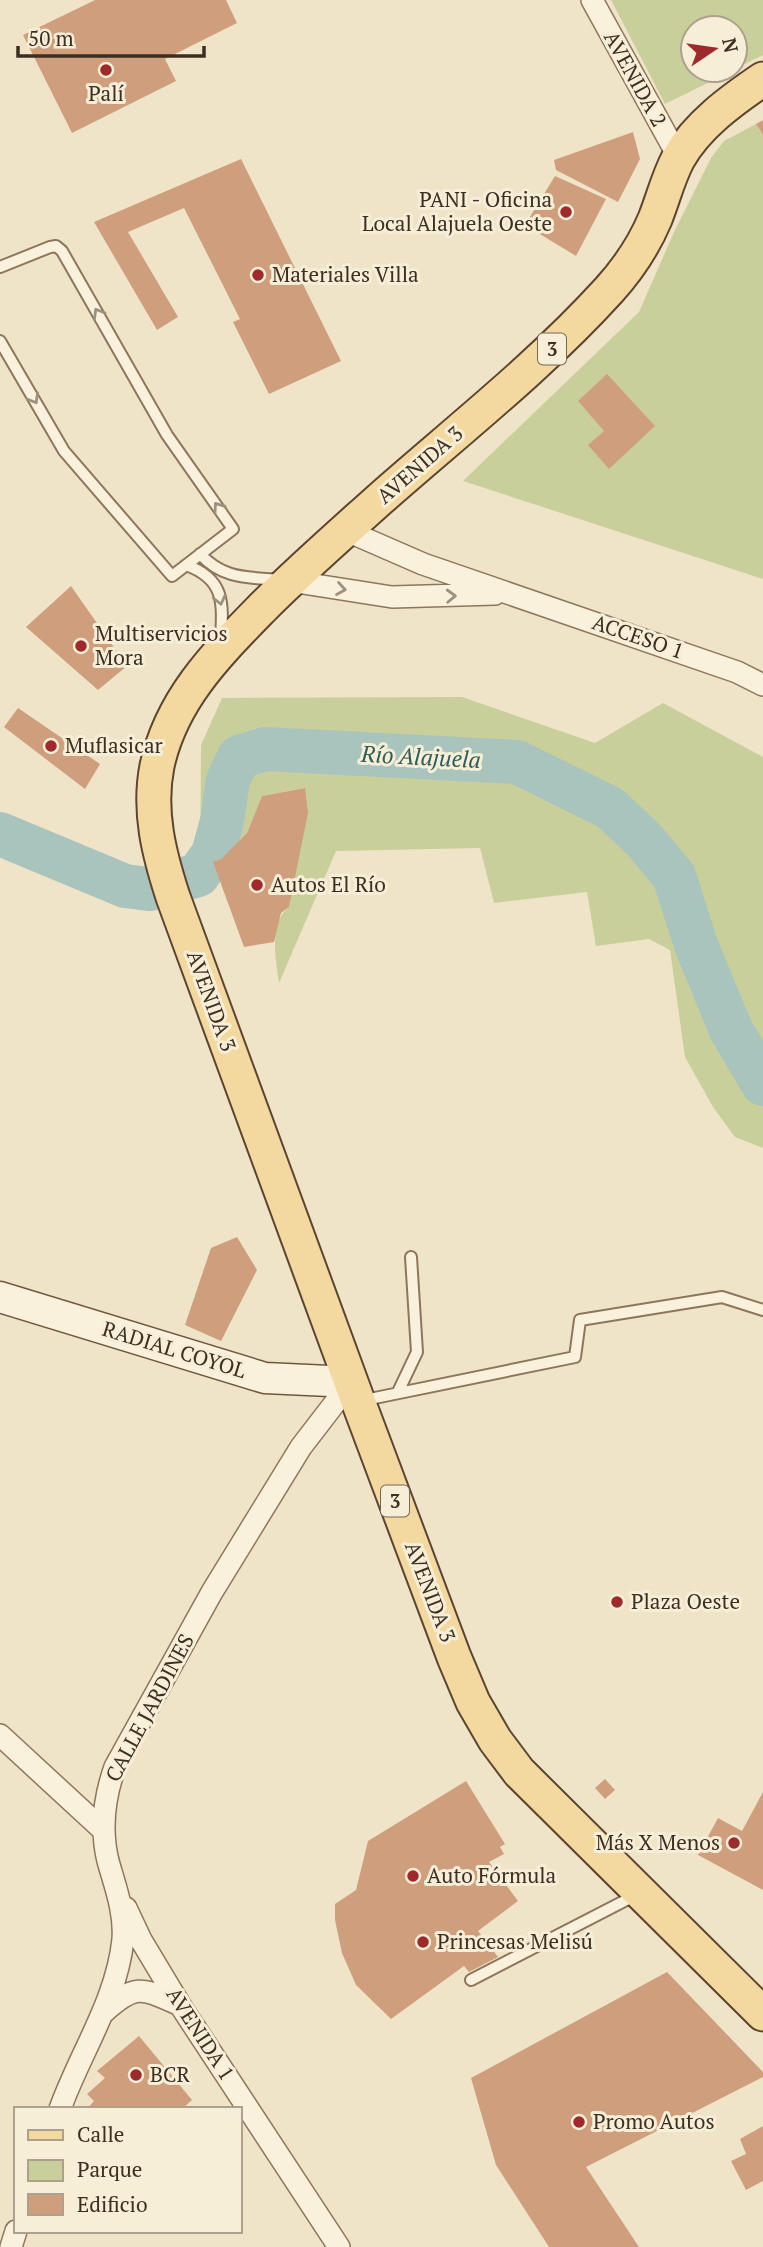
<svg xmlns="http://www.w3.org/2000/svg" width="763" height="2247" font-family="'PT Serif',serif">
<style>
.green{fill:#c9cf9b}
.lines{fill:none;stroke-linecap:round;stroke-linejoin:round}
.river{stroke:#a9c4bc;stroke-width:44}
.building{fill:#cf9f7d}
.lane-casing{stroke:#8d765c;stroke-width:14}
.street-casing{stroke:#8d765c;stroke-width:24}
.secondary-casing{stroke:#6f573f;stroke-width:33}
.primary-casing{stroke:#5b4430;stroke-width:37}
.lane{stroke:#faf1dc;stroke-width:10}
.street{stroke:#faf1dc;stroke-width:21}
.secondary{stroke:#faf1dc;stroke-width:30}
.primary{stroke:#f3d9a0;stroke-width:33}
.oneway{stroke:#9c907e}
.poi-dot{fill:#9e2a2b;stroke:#f7eed8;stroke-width:2.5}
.labels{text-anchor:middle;stroke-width:6;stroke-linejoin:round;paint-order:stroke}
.shield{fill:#f7eed8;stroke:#756857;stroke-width:2}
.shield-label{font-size:19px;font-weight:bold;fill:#3d2e20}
.street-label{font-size:21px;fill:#3d2e20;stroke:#f7eed8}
.poi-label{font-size:21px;fill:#3d2e20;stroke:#f7eed8;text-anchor:start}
.water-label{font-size:23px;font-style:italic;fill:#2f5d5a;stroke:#f7eed8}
</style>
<rect width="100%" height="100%" fill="#f0e4c8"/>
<path class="green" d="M 611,0 L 763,0 L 763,55 L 735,69 L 735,28 L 693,28 L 693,70 L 734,70 L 665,104 Z
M 756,124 L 763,135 L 763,579 L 463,481 L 639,312 L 675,230 L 711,158 L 724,141 Z
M 462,697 L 595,743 L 663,703 L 763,757 L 763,1148 L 735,1137 L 713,1107 L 685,1057 L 670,950 L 649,939 L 596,946 L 587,892 L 494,903 L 480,848 L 336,851 L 279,983 C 276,960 268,924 289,907 L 304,788 L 262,796 L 247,833 L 222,859 L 200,886 L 201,745 L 222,698 Z"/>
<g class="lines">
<path class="river" d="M 0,834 L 125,886 L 149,889 L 198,875 L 213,854 L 222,821 L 228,780 L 239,757 L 265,749 L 517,762 L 610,808 L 644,840 L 674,876 L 696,945 L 731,1030 L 763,1084"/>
</g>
<path class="building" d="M 95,0 L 226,0 L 237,23 L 165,59 L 176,81 L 72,133 L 23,35 Z
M 763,120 L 763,135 L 756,124 Z
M 633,132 L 640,159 L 618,202 L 556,170 L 554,160 Z
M 241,159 L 341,361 L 269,394 L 233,322 L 240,319 L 184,208 L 128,232 L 178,317 L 157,330 L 94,222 Z
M 555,176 L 606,199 L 576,256 L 525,225 Z
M 607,374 L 655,426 L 609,469 L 588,445 L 604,431 L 578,401 Z
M 71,586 L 127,666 L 98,690 L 26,627 Z
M 18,708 L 100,764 L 85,789 L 4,727 Z
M 305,788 L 308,813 L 289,907 L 281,913 L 274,942 L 244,947 L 213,862 L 221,859 L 247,833 L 262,796 Z
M 237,1237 L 257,1270 L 221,1341 L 185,1325 L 211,1248 Z
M 605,1779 L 615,1790 L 605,1799 L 595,1788 Z
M 466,1781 L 505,1844 L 500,1847 L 504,1854 L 489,1862 L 518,1901 L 478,1931 L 498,1957 L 469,1972 L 464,1966 L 391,2019 L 356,1985 L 342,1953 L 335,1920 L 335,1904 L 356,1890 L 368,1841 Z
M 763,1792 L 763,1890 L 698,1855 L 718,1818 L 742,1831 Z
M 667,1972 L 763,2072 L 763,2077 L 586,2167 L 639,2247 L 549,2247 L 496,2165 L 471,2078 Z
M 139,2036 L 192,2100 L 182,2109 L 87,2109 L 94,2101 L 87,2094 L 105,2078 L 97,2071 Z
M 763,2126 L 763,2181 L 746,2190 L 731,2161 L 746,2154 L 740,2139 Z"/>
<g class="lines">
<g class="lane-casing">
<path id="lane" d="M 0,267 L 50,247 L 56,246 L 62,251 L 167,435 L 233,529 L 172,576 L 64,451 L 0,341
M 200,554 C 224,580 248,577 281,580
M 186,565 C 225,579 223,603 221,639
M 398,1392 L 417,1352 L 411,1257
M 360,1401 L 575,1357 L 580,1320 L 722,1297 L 763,1310
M 471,1980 L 636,1895"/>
</g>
<g class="street-casing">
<path id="street" d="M 592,0 L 679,158
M 345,530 L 423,564 L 737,672 L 763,685
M 290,581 L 392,597 L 495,594
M 0,1735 L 103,1830
M 126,1908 L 141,1940 L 180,2005 L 339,2247
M 104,2012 C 136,1983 142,1988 180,2005
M 60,2109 C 80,2053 117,2000 123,1939 C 125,1912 115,1886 108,1861 C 100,1828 104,1798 115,1767 L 212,1592 L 301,1447 L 351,1382
M 11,2247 L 16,2231"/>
</g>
<g class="secondary-casing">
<path id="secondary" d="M 0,1297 L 265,1378 L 351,1382"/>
</g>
<g class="primary-casing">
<path id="primary" d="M 763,79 C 732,100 697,125 678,159 C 668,178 663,199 655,219 C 644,245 628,269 609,290 C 539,367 457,431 380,499 C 340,535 300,570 262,608 C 216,655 171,700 157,766 C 148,811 159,854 173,897 L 358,1401 L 454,1657 L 473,1702 L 495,1740 L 519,1772 L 763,2014"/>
</g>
<use href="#lane" class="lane"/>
<use href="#street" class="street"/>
<use href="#secondary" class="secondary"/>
<use href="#primary" class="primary"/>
</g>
<defs><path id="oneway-chevron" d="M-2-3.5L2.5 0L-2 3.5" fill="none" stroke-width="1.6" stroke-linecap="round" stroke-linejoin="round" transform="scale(1.75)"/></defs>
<g class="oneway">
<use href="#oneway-chevron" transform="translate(98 313) rotate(-120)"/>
<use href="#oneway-chevron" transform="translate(34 399) rotate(60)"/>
<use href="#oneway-chevron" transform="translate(218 507) rotate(-125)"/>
<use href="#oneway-chevron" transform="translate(341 589) rotate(9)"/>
<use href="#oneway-chevron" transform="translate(451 596) rotate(-2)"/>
<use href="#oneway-chevron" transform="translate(220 600) rotate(77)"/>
</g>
<g class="poi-dot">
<circle cx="106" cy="70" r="7"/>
<circle cx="566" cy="212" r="7"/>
<circle cx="258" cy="275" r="7"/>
<circle cx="81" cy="646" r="7"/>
<circle cx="51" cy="746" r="7"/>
<circle cx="257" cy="885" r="7"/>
<circle cx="617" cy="1602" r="7"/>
<circle cx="734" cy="1843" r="7"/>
<circle cx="413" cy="1876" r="7"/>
<circle cx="423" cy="1942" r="7"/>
<circle cx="136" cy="2075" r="7"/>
<circle cx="579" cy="2122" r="7"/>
</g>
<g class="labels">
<g class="shield">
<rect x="538" y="333.5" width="28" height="31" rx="5"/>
<rect x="381" y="1485.5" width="28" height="31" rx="5"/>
</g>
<g class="shield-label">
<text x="552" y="356">3</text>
<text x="395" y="1508">3</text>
</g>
<g class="street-label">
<text transform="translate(635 79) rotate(61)" y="7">AVENIDA 2</text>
<text transform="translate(420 465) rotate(-41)" y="7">AVENIDA 3</text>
<text transform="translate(638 637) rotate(19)" y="7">ACCESO 1</text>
<text transform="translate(211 1001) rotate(70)" y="7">AVENIDA 3</text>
<text transform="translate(174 1350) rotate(17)" y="7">RADIAL COYOL</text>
<text transform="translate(430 1592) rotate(69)" y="7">AVENIDA 3</text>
<text transform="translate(150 1708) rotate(-62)" y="7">CALLE JARDINES</text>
<text transform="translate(200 2034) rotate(57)" y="7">AVENIDA 1</text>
</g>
<g class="poi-label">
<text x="106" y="101" text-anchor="middle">Palí</text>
<text x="552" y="207" text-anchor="end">PANI - Oficina<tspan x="552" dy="24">Local Alajuela Oeste</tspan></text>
<text x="272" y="282">Materiales Villa</text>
<text x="95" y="641">Multiservicios<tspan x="95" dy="24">Mora</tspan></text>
<text x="65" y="753">Muflasicar</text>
<text x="271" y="892">Autos El Río</text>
<text x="631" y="1609">Plaza Oeste</text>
<text x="720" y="1850" text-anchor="end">Más X Menos</text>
<text x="427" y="1883">Auto Fórmula</text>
<text x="437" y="1949">Princesas Melisú</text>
<text x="150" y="2082">BCR</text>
<text x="593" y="2129">Promo Autos</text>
</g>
<g class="water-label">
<text transform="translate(421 757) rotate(3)" y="8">Río Alajuela</text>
</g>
</g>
<rect x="14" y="2107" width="228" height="126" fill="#f7eed8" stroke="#ada18e" stroke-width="2"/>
<rect x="28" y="2130" width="35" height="10" fill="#f3d9a0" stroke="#ada18e" stroke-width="2"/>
<text x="77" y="2142" font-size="21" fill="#3d2e20">Calle</text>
<rect x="28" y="2160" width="35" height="21" fill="#c9cf9b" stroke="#ada18e" stroke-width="2"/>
<text x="77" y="2177" font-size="21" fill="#3d2e20">Parque</text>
<rect x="28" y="2194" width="35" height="21" fill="#cf9f7d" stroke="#ada18e" stroke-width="2"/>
<text x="77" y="2212" font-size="21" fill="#3d2e20">Edificio</text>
<g transform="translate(714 49) rotate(77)"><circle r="33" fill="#f7eed8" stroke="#ada18e" stroke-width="2"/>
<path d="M0-5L12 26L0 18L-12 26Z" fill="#9e2a2b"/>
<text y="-10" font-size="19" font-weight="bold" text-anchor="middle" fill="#3d2e20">N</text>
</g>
<path d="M18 46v10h186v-10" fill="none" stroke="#3d2e20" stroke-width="3.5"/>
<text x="28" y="46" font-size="21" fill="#3d2e20" stroke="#f7eed8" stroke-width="5" paint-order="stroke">50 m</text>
</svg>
